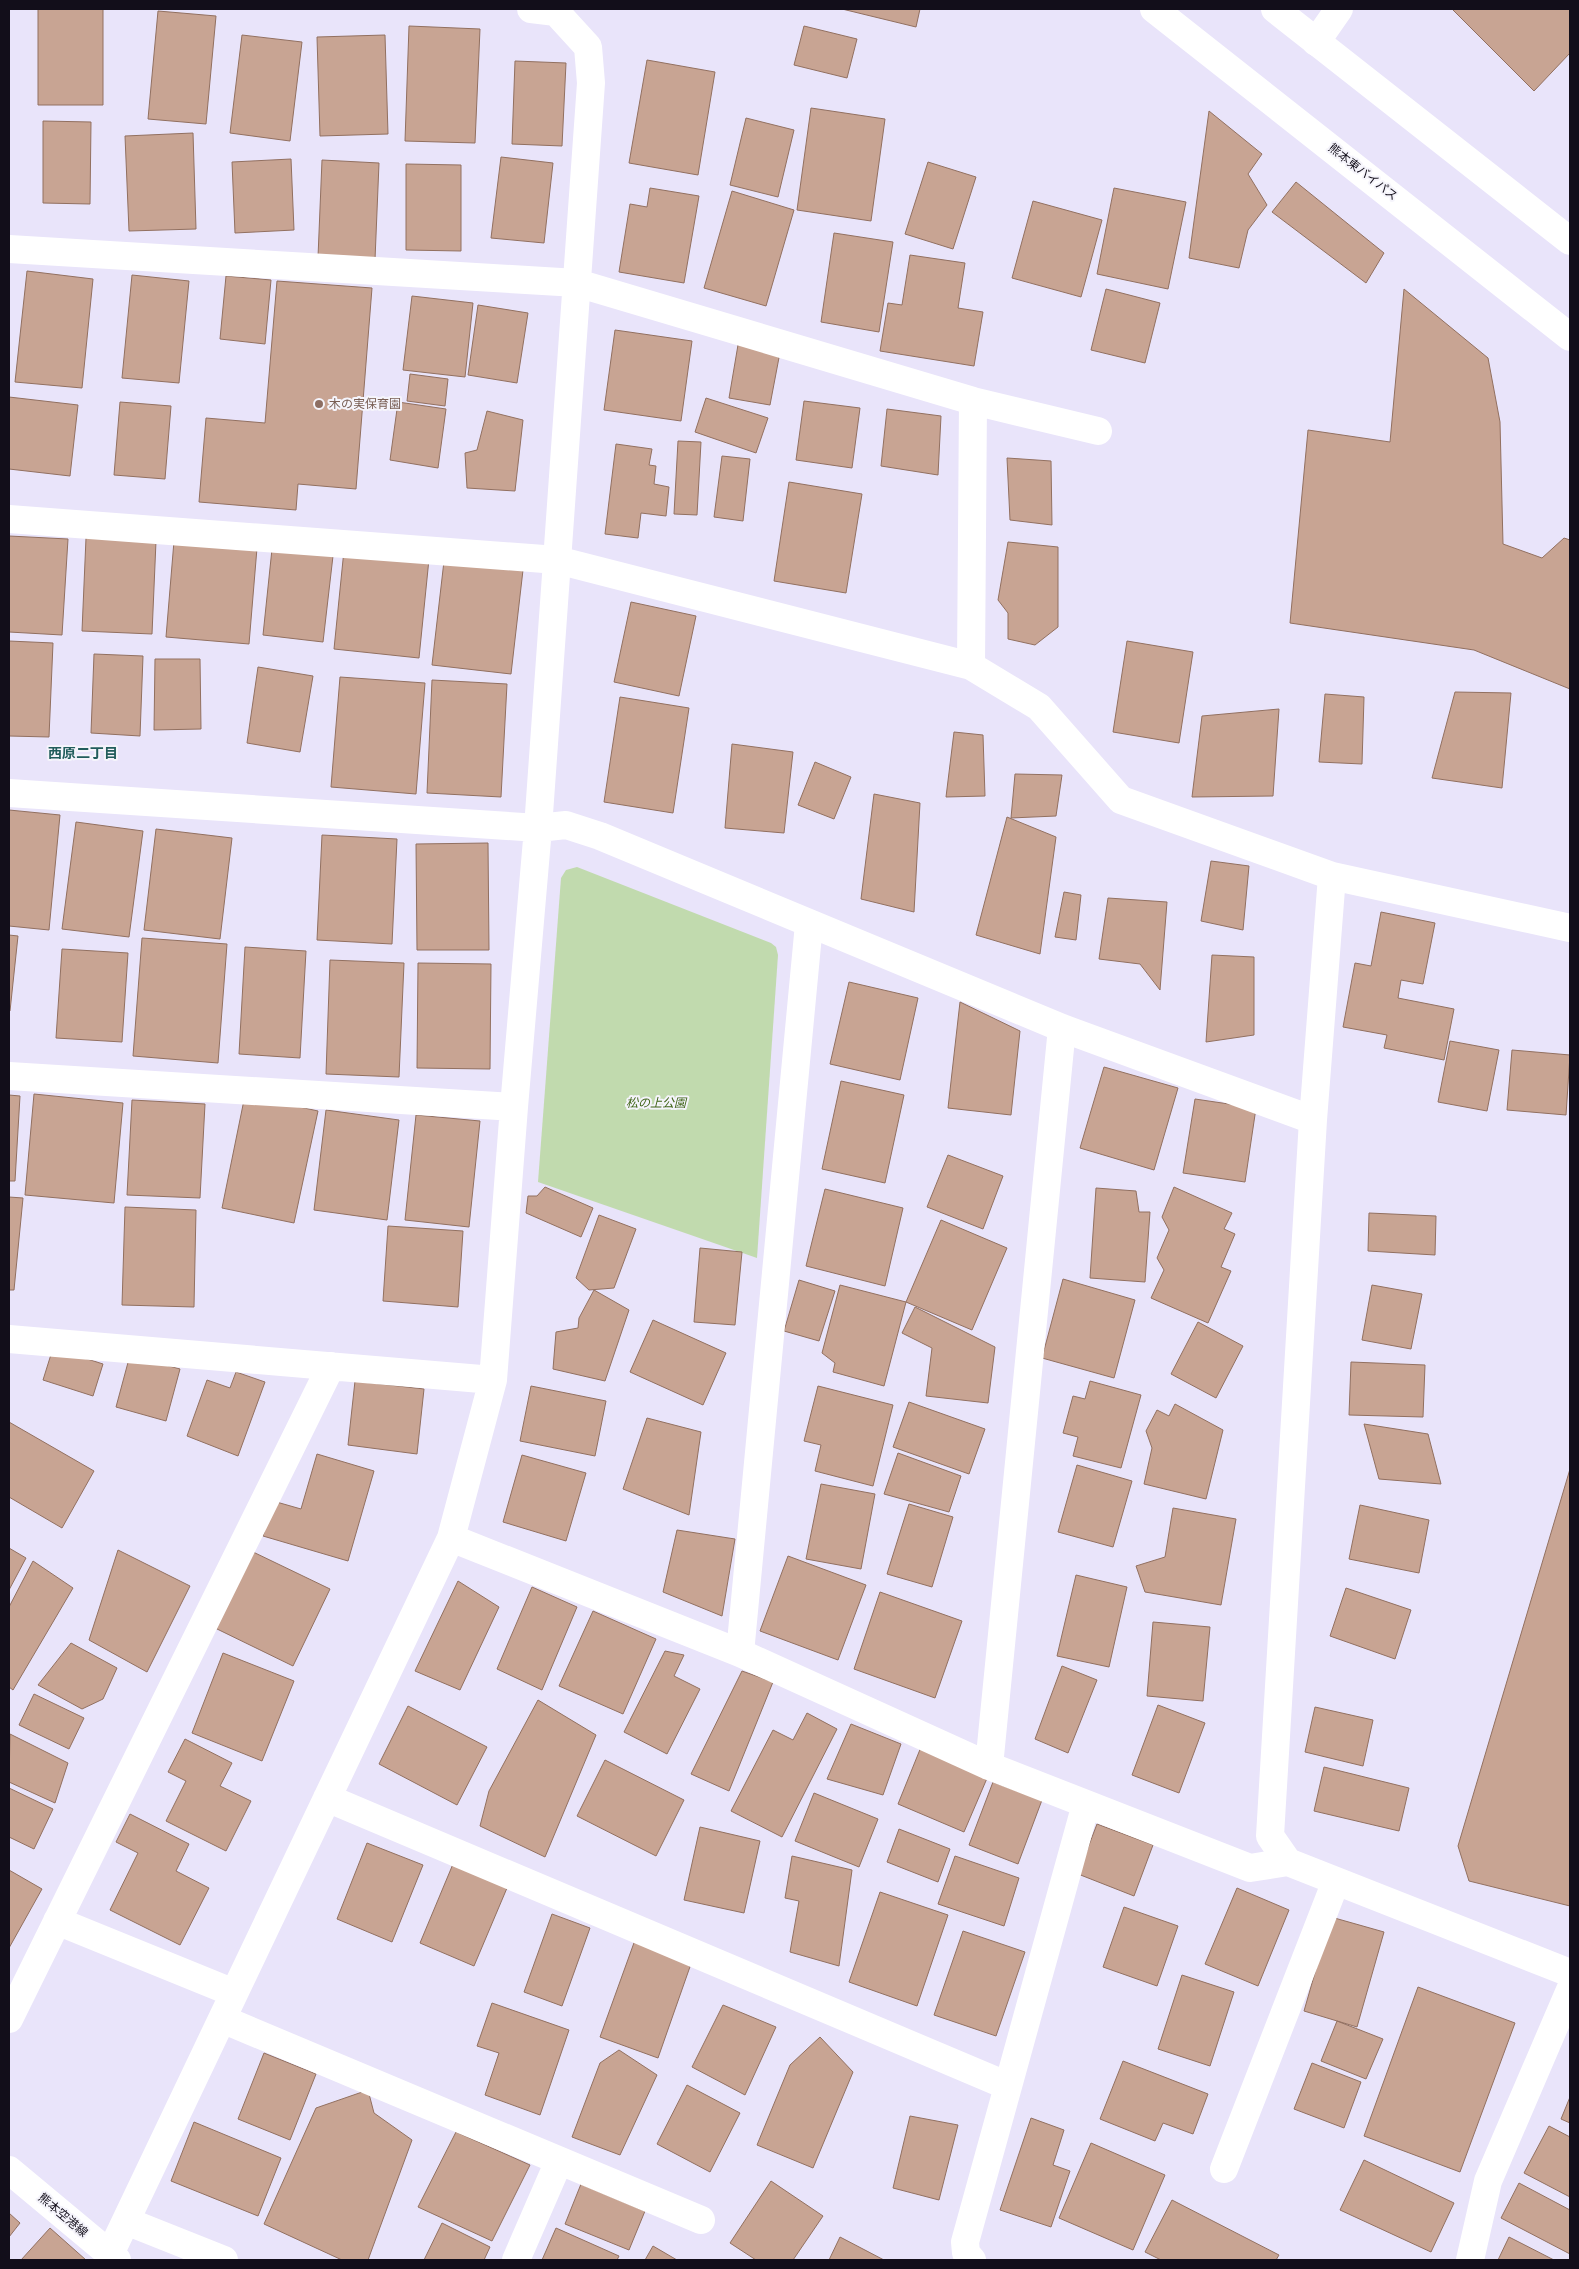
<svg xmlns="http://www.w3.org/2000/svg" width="1579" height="2269" font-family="Merriweather,'Noto Sans JP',serif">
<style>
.green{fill:#c1daae}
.building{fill:#c8a493;stroke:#927060}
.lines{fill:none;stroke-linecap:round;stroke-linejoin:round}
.street{stroke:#fff;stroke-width:28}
.secondary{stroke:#fff;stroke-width:28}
.highway{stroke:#fff;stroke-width:28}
.education-dot{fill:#8d6e63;stroke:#f5f4fb;stroke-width:2}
.labels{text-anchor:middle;stroke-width:4;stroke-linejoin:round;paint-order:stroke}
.street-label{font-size:12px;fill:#120e1a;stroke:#f5f4fb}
.education-label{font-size:12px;fill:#785e54;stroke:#f5f4fb;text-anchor:start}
.park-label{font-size:12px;font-style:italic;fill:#3f6417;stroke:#f5f4fb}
.neighbourhood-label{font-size:14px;font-weight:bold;fill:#225d5c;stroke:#f5f4fb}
</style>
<rect width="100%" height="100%" fill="#e9e4fa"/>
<path class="green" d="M 577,867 L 771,943 L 776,947 L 778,955 L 757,1258 L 538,1182 L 561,878 L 566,870 Z"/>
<path class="building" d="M 38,9 L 103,9 L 103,105 L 38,105 Z
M 842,9 L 920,9 L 916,27 Z
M 1452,9 L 1570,9 L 1570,53 L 1534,91 Z
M 158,11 L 216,16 L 206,124 L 148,119 Z
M 409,26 L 480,29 L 475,143 L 405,141 Z
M 804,26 L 857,39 L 847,78 L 794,65 Z
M 242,35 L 302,42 L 290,141 L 230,133 Z
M 385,35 L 388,134 L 320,136 L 317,37 Z
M 647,60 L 715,72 L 698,175 L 629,163 Z
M 515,61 L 566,63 L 562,146 L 512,144 Z
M 811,108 L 885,119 L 871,221 L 797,210 Z
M 1209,111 L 1262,154 L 1248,174 L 1267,205 L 1248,230 L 1239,268 L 1189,258 Z
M 746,118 L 794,130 L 778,197 L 730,185 Z
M 43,121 L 91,122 L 90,204 L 43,203 Z
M 193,133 L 196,229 L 129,231 L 125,136 Z
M 501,157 L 553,163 L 544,243 L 491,238 Z
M 291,159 L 294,230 L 235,233 L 232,162 Z
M 322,160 L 379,163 L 375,260 L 318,257 Z
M 928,162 L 976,177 L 953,249 L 905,234 Z
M 406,164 L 461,165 L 461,251 L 406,250 Z
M 1296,182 L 1384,253 L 1366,283 L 1272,212 Z
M 650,188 L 699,196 L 684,283 L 619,272 L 630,204 L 647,207 Z
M 1114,188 L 1186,202 L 1168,289 L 1097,274 Z
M 732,191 L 794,210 L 766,306 L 704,288 Z
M 1033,201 L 1102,220 L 1081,297 L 1012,278 Z
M 834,233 L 893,242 L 879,332 L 821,322 Z
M 910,255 L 965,263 L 958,308 L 983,312 L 974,366 L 880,351 L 888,303 L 902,305 Z
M 27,271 L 93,279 L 82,388 L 15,382 Z
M 132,275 L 189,281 L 179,383 L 122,378 Z
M 226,276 L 271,280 L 265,344 L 220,339 Z
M 277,281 L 372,288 L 356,489 L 298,484 L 296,510 L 199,502 L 206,418 L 265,423 Z
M 1106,289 L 1160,303 L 1145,363 L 1091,350 Z
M 1404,289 L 1488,358 L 1500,422 L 1503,544 L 1542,558 L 1564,538 L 1570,540 L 1570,689 L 1474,650 L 1290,623 L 1308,430 L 1390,442 Z
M 412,296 L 473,303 L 465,377 L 403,370 Z
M 478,305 L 528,313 L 517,383 L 468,375 Z
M 615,330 L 692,341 L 681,421 L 604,410 Z
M 739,339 L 781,347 L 770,405 L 729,398 Z
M 410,374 L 448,379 L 445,406 L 407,401 Z
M 9,397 L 78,405 L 70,476 L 9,469 Z
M 706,398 L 768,418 L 756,453 L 695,432 Z
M 804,401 L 860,408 L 852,468 L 796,460 Z
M 120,402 L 171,406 L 165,479 L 114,475 Z
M 398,402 L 446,409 L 438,468 L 390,460 Z
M 887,409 L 941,416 L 938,475 L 881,466 Z
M 487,411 L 523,420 L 515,491 L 467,488 L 465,453 L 477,450 Z
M 678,441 L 701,442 L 697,515 L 674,514 Z
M 616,444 L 652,449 L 649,465 L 656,466 L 654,484 L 669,487 L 666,516 L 641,513 L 638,538 L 605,534 Z
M 722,456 L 750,459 L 743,521 L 714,517 Z
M 1007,458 L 1051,461 L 1052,525 L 1010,520 Z
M 789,482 L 862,494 L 846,593 L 774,581 Z
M 9,536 L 68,539 L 62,635 L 9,632 Z
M 86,538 L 156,541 L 152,634 L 82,631 Z
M 174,541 L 257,548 L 249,644 L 166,637 Z
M 1008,542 L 1058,547 L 1058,627 L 1035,645 L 1008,639 L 1008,613 L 998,600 Z
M 272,549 L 333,556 L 323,642 L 263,635 Z
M 344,550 L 429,559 L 419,658 L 334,649 Z
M 444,561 L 523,570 L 511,674 L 432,665 Z
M 631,602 L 696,616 L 679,696 L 614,682 Z
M 9,641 L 53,643 L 49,737 L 9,736 Z
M 1127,641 L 1193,652 L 1179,743 L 1113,732 Z
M 94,654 L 143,656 L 140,736 L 91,733 Z
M 155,659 L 200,659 L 201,729 L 154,730 Z
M 258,667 L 313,676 L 300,752 L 247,743 Z
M 340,677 L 425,683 L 416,794 L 331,787 Z
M 432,680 L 507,684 L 501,797 L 427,793 Z
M 1455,692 L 1511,693 L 1502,788 L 1432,778 Z
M 1325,694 L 1364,697 L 1362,764 L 1319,762 Z
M 620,697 L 689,708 L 673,813 L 604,802 Z
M 1279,709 L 1273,796 L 1192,797 L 1202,716 Z
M 954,732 L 983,735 L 985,796 L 946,797 Z
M 732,744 L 793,752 L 784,833 L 725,828 Z
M 815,762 L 851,777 L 834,819 L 798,805 Z
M 1015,774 L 1062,775 L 1056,816 L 1011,818 Z
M 874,794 L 920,803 L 914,912 L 861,899 Z
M 9,810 L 60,815 L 49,930 L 9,926 Z
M 1007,817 L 1056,837 L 1040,954 L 976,935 Z
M 76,822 L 143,831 L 129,937 L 62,929 Z
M 156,829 L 232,838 L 220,939 L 144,930 Z
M 322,835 L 397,839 L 392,944 L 317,940 Z
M 488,843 L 489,950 L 417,950 L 416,844 Z
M 1211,861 L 1249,866 L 1243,930 L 1201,921 Z
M 1064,892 L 1081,895 L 1076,940 L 1055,937 Z
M 1108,898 L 1167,902 L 1160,990 L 1140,964 L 1099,959 Z
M 1381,912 L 1435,923 L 1423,984 L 1401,980 L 1398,998 L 1454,1009 L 1444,1060 L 1384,1048 L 1387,1035 L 1343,1027 L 1355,963 L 1371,966 Z
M 9,935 L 18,936 L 10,1011 L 9,1011 Z
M 142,938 L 227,944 L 218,1063 L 133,1056 Z
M 245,947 L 306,951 L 300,1058 L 239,1054 Z
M 62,949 L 128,953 L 122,1042 L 56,1038 Z
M 1212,955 L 1254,957 L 1254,1035 L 1206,1042 Z
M 330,960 L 404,963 L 399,1077 L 326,1074 Z
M 418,963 L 491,964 L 490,1069 L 417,1068 Z
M 849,982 L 918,998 L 900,1080 L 830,1064 Z
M 960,1002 L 1020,1031 L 1011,1115 L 948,1108 Z
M 1450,1041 L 1499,1050 L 1487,1111 L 1438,1102 Z
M 1512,1050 L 1570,1055 L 1566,1115 L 1507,1110 Z
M 1104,1067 L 1178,1088 L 1154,1170 L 1080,1148 Z
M 841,1081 L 904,1095 L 885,1183 L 822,1169 Z
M 34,1094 L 123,1103 L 114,1203 L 25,1195 Z
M 9,1095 L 20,1096 L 15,1181 L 9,1181 Z
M 245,1095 L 318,1111 L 294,1223 L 222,1208 Z
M 1195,1099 L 1256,1108 L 1245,1182 L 1183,1173 Z
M 132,1100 L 205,1104 L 200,1198 L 127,1195 Z
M 326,1110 L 399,1120 L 387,1220 L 314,1210 Z
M 416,1115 L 480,1121 L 469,1227 L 405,1220 Z
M 948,1155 L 1003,1176 L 983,1229 L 927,1207 Z
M 545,1187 L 593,1208 L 581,1237 L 526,1213 L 528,1196 L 537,1196 Z
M 1174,1187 L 1232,1213 L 1224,1229 L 1235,1234 L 1221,1267 L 1231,1271 L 1208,1323 L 1151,1298 L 1164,1270 L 1157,1258 L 1169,1230 L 1162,1217 Z
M 1096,1188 L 1136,1191 L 1139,1212 L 1150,1212 L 1145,1282 L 1090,1278 Z
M 825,1189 L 903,1208 L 885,1286 L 806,1266 Z
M 9,1197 L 23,1198 L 14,1290 L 9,1290 Z
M 125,1207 L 196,1210 L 194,1307 L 122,1305 Z
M 1369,1213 L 1436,1216 L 1435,1255 L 1368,1251 Z
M 599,1215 L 636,1229 L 614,1288 L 589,1290 L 576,1278 Z
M 941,1220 L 1007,1248 L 972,1330 L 906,1302 Z
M 388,1226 L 463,1231 L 458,1307 L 383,1301 Z
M 700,1248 L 742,1252 L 735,1325 L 694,1322 Z
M 1063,1279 L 1135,1300 L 1114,1378 L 1042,1358 Z
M 799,1280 L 835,1291 L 819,1341 L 784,1331 Z
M 840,1285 L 906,1302 L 884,1386 L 833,1372 L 835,1363 L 822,1353 Z
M 1372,1285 L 1422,1294 L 1411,1349 L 1362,1340 Z
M 594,1290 L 629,1310 L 605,1381 L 553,1369 L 556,1332 L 578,1328 L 579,1318 Z
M 915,1307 L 995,1347 L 988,1403 L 926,1396 L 932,1348 L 902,1333 Z
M 653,1320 L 726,1353 L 703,1405 L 630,1372 Z
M 1198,1322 L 1243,1346 L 1216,1398 L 1171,1374 Z
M 53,1348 L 103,1364 L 93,1396 L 43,1380 Z
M 130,1355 L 180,1369 L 166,1421 L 116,1407 Z
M 1351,1362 L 1425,1365 L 1423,1417 L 1349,1415 Z
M 236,1372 L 265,1382 L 238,1456 L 187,1436 L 207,1380 L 230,1388 Z
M 355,1381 L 424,1389 L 417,1454 L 348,1445 Z
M 1090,1381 L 1141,1395 L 1121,1468 L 1073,1456 L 1078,1437 L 1063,1433 L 1073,1396 L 1085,1399 Z
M 531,1386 L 606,1401 L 595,1456 L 520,1441 Z
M 818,1386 L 893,1405 L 873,1486 L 815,1471 L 821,1445 L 804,1441 Z
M 909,1402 L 985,1429 L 969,1474 L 893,1447 Z
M 1175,1404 L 1223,1430 L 1206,1499 L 1144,1484 L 1152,1448 L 1146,1431 L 1157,1410 L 1169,1416 Z
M 647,1418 L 701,1432 L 689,1515 L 623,1489 Z
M 9,1422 L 94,1471 L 62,1528 L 9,1497 Z
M 1364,1424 L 1428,1434 L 1441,1484 L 1379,1479 Z
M 898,1453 L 961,1476 L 949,1512 L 884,1494 Z
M 317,1454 L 374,1471 L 348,1561 L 263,1536 L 273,1501 L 301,1509 Z
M 522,1455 L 586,1473 L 566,1541 L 503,1522 Z
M 1077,1465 L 1132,1481 L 1113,1547 L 1058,1532 Z
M 1570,1469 L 1570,1906 L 1469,1881 L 1458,1846 Z
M 821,1484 L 875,1494 L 861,1569 L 806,1559 Z
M 909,1504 L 953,1517 L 932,1587 L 887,1574 Z
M 1360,1505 L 1429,1520 L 1419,1573 L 1349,1559 Z
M 1173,1508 L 1236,1519 L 1221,1605 L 1145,1592 L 1136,1566 L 1165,1557 Z
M 677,1530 L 735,1539 L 722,1616 L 663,1592 Z
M 9,1548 L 26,1558 L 9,1590 Z
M 118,1550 L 190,1586 L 147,1672 L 89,1640 Z
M 251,1551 L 330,1589 L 293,1666 L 215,1628 Z
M 788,1556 L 866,1585 L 838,1660 L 760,1631 Z
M 33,1561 L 73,1588 L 13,1690 L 9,1687 L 9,1607 Z
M 1076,1575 L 1127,1587 L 1109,1667 L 1057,1656 Z
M 458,1581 L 499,1607 L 460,1690 L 415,1671 Z
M 532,1587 L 577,1607 L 542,1690 L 497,1669 Z
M 1346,1588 L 1411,1610 L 1395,1659 L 1330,1636 Z
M 880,1592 L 962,1621 L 935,1698 L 854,1669 Z
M 593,1611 L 656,1639 L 623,1714 L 559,1686 Z
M 1153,1622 L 1210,1627 L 1203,1701 L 1147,1696 Z
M 71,1643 L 117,1668 L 103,1699 L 82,1709 L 38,1685 Z
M 665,1651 L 684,1655 L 674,1676 L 700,1689 L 667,1754 L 624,1732 Z
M 223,1653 L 294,1681 L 262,1761 L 192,1733 Z
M 1062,1666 L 1097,1680 L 1068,1753 L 1035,1739 Z
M 742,1671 L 773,1682 L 729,1791 L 691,1774 Z
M 34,1694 L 84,1718 L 69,1749 L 19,1725 Z
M 538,1700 L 596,1735 L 545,1857 L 480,1826 L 489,1791 Z
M 1158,1705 L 1205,1723 L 1179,1793 L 1132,1775 Z
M 408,1706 L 487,1747 L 457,1805 L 379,1764 Z
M 1315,1707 L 1373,1720 L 1363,1766 L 1305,1752 Z
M 807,1713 L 837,1729 L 782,1837 L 731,1811 L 773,1730 L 793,1740 Z
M 851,1724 L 901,1744 L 883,1795 L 827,1779 Z
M 10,1734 L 68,1763 L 55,1803 L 9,1782 Z
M 185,1739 L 232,1763 L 220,1786 L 251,1801 L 226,1851 L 166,1821 L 186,1781 L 168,1772 Z
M 921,1747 L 988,1776 L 964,1832 L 898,1804 Z
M 605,1760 L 684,1800 L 656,1856 L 577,1816 Z
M 1324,1767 L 1409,1788 L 1399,1831 L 1314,1811 Z
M 993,1782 L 1042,1800 L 1018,1864 L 969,1845 Z
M 9,1788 L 53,1809 L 34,1849 L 9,1837 Z
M 814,1793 L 878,1819 L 859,1867 L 795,1841 Z
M 130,1814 L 189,1844 L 176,1871 L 209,1888 L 180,1945 L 110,1910 L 138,1853 L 116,1842 Z
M 1097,1824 L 1153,1845 L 1134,1896 L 1078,1874 Z
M 700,1827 L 760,1841 L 744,1913 L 684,1900 Z
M 899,1829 L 950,1849 L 938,1882 L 887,1862 Z
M 367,1843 L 423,1865 L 392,1942 L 337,1919 Z
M 792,1856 L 852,1870 L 839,1966 L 790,1952 L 799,1901 L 785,1898 Z
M 955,1856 L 1019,1878 L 1004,1926 L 938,1904 Z
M 453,1864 L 507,1888 L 474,1966 L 420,1943 Z
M 9,1870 L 42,1889 L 9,1948 Z
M 1237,1888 L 1289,1910 L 1258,1986 L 1205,1964 Z
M 880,1892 L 948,1915 L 917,2006 L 849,1982 Z
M 1124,1907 L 1178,1926 L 1157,1986 L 1103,1967 Z
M 552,1914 L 590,1928 L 562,2006 L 524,1992 Z
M 1331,1917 L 1384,1932 L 1357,2027 L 1304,2011 Z
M 963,1931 L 1025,1952 L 996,2036 L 934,2015 Z
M 635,1940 L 692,1961 L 658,2058 L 600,2037 Z
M 1182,1975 L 1234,1992 L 1210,2066 L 1158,2049 Z
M 1418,1987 L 1515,2023 L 1460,2172 L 1364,2136 Z
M 492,2003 L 569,2030 L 540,2115 L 485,2095 L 499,2053 L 477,2046 Z
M 723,2005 L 776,2027 L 745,2095 L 692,2067 Z
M 1337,2021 L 1383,2039 L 1366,2079 L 1321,2061 Z
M 820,2037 L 853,2072 L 813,2168 L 757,2145 L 790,2065 Z
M 619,2050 L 657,2075 L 620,2155 L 572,2137 L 600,2063 Z
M 264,2053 L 316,2074 L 290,2140 L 238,2119 Z
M 1123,2061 L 1208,2094 L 1193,2134 L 1163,2123 L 1155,2141 L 1100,2119 Z
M 1312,2063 L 1361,2082 L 1344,2128 L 1294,2109 Z
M 687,2085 L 740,2113 L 710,2172 L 657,2144 Z
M 368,2090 L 374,2113 L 412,2140 L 368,2260 L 342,2260 L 264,2224 L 316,2108 Z
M 1570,2097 L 1570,2123 L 1561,2119 Z
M 910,2116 L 958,2125 L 939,2200 L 893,2188 Z
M 1031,2118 L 1064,2130 L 1053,2165 L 1070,2171 L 1051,2227 L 1000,2210 Z
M 194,2122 L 281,2158 L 258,2216 L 171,2181 Z
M 1549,2126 L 1570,2137 L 1570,2197 L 1524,2173 Z
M 456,2132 L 530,2165 L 492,2241 L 418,2207 Z
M 1091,2143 L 1165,2175 L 1133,2250 L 1059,2218 Z
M 1364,2160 L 1454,2203 L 1431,2252 L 1340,2210 Z
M 771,2181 L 823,2216 L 793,2260 L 756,2260 L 730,2243 Z
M 1519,2183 L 1570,2210 L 1570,2254 L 1501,2218 Z
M 581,2184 L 645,2211 L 629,2250 L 565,2224 Z
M 1172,2200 L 1279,2255 L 1276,2260 L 1161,2260 L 1145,2252 Z
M 9,2213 L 20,2223 L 9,2237 Z
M 442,2223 L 490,2247 L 484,2260 L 424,2260 Z
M 50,2228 L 86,2260 L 21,2260 Z
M 556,2228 L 619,2256 L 617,2260 L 542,2260 Z
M 840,2237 L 884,2260 L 829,2260 Z
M 1509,2237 L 1554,2260 L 1498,2260 Z
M 653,2246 L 677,2260 L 645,2260 Z"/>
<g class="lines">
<path class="street" d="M 1316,42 L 1339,9
M 9,249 L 577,283 L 973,401 L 1098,431
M 9,519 L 557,560 L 971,666 L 1039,707 L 1121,800 L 1332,876
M 971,666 L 973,401
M 9,793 L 538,828 L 566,825 L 600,836 L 1062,1028 L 1313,1120
M 9,1076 L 514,1107
M 9,1339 L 493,1380
M 451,1538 L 740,1653 L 989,1766 L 1250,1868 L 1288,1862 L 1570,1973
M 740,1653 L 809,924
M 989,1766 L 1062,1028
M 327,1798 L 1008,2086
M 1288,1862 L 1270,1836 L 1313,1120 L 1332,876 L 1570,928
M 57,1921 L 234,1993
M 9,2019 L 331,1366
M 222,2019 L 701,2220
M 1224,2169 L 1336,1881
M 126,2221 L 224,2260
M 110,2254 L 451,1538 L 493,1380 L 514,1107 L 538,828 L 591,83 L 588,47 L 556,12 L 531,9
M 516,2260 L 559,2161
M 972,2260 L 966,2253 L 965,2242 L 1086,1804
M 1470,2260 L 1488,2181 L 1570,1990"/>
<path class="secondary" d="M 9,2170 L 117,2260"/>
<path class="highway" d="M 1154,9 L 1570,337
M 1275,9 L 1570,241"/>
</g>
<circle class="education-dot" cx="319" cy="404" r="5"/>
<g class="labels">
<g class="street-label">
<text transform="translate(1363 172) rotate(38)" y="4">熊本東バイパス</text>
<text transform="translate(63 2215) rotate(40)" y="4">熊本空港線</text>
</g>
<g class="education-label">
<text x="329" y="408">木の実保育園</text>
</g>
<g class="park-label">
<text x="656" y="1107">松の上公園</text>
</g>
<g class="neighbourhood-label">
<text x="83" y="758">西原二丁目</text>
</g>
</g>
<rect width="1579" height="2269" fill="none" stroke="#120e1a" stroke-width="20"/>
</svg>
